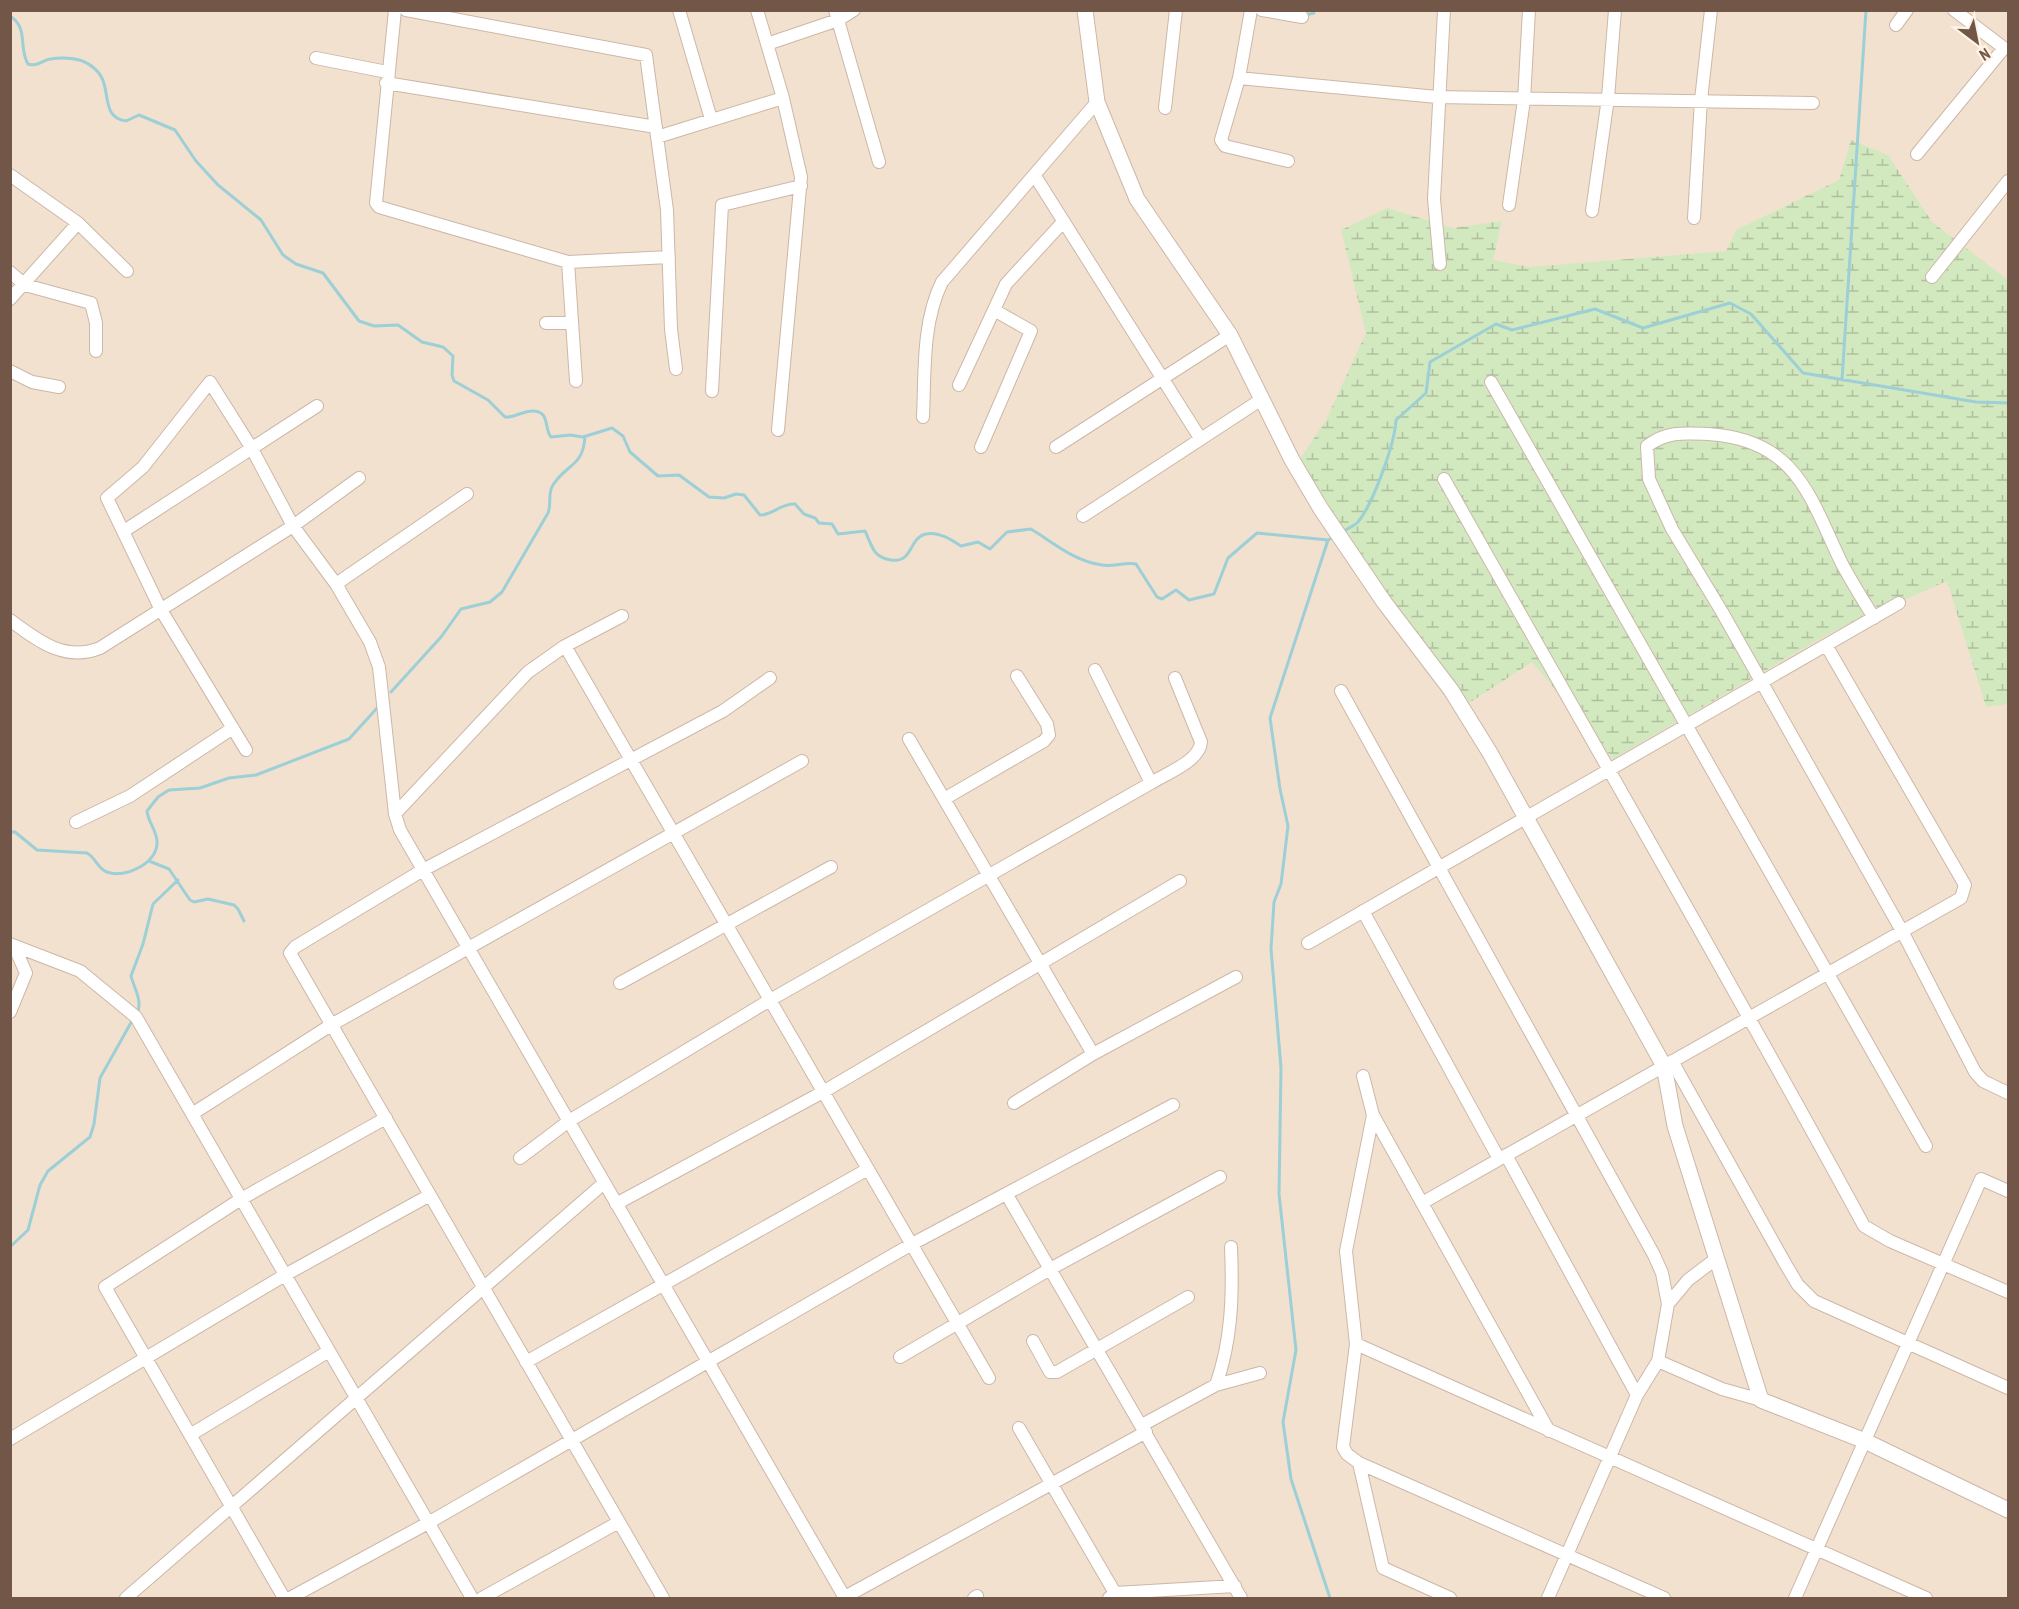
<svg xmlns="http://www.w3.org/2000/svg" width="2019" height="1609" font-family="'PT Sans Narrow',sans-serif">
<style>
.residential{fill:#f3e1cf}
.wetland{fill:url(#wetland-marsh)}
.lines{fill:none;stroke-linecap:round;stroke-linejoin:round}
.stream{stroke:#9ccfd6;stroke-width:3}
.minor-casing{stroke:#ccb7a8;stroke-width:14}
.tertiary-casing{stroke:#ccb7a8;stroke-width:17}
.minor{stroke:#fff;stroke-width:12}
.tertiary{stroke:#fff;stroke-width:15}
</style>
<defs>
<pattern id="wetland-marsh" width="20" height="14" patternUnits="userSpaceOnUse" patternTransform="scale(1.5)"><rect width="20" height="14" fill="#d2e9c0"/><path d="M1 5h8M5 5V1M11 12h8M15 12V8" fill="none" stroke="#afc09e"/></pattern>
</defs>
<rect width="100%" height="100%" fill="#fcf0e1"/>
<path class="residential" d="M 11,11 L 2008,11 L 2008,1598 L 11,1598 Z"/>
<path class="wetland" d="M 1851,140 L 1888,155 L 1932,222 L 2008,280 L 2008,704 L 1986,707 L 1947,581 L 1832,632 L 1613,759 L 1532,662 L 1469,703 L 1366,570 L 1298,462 L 1326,420 L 1366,333 L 1341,230 L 1387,208 L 1453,228 L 1502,221 L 1493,260 L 1530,267 L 1726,251 L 1736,230 L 1839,180 Z"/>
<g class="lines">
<path class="stream" d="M 1305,15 L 1314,13
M 10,16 C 29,28 18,47 28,64 C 37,67 41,61 50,59 C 65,57 84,58 95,69 C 114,85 98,117 126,121 L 139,115 L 175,130 L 196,161 L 218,185 L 261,220 L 283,255 L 296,264 L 323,273 L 359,321 L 374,326 L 398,325 L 422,342 L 443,347 L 453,356 L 452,375 L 454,381 L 488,400 L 505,417 C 515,418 524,410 534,411 C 550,412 544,429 551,437 L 570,435 L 583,437 L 612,428 L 623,436 L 630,452 L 658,476 L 679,475 L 709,497 L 724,498 L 736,494 L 744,495 L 760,515 C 773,515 781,503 795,504 L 804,514 L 815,518 L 819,523 L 832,524 L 838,534 L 865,531 C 872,545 872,557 891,560 C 914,563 908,538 926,534 C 938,531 952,540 961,546 L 978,542 L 990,549 L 1007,532 L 1031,529 C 1054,543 1074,561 1102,565 C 1113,567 1125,562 1136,564 L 1157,597 L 1162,599 L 1176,590 L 1189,600 L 1214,594 L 1228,558 L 1257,533 L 1328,540 L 1334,537
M 1842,380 L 1866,10
M 1342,532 C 1347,529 1354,526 1358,522 C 1373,504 1395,443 1396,420 L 1426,393 L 1430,362 L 1496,324 L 1512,330 L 1595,309 L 1643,328 L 1730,303 L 1751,314 L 1803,373 L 1976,402 L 2008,403
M 1328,540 L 1270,718 L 1280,789 L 1288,826 L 1281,884 L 1274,902 L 1271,949 L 1281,1068 L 1279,1194 L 1296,1350 L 1283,1422 L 1291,1479 L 1330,1598
M 391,692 L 441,637 L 461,609 L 490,602 L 502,592 L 548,513 C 552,503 547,494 553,485 C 566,464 583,467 585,437
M 10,832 L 15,832 L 37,850 L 87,853 C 95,857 98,869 107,872 C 125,879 158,863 157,842 C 157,831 148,822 147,811 L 158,797 L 169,790 L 200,788 L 229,778 L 256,775 L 349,739 L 378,707
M 149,861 L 169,869 L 190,900 L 194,902 L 208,899 L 234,905 L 238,909 L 244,921
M 137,1014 C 143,1001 134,988 131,976 L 143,944 L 153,904 L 178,880
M 10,1247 L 28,1230 L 40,1185 L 48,1171 L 90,1137 L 94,1124 L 100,1078 L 133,1019"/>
<g class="minor-casing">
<path id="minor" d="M 395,10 L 376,203 L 379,207 L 568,262 L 669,257
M 406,10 L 646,55 L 667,210 L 671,329 L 676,369
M 679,10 L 711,119
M 757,10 L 783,98 L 801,177 L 778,430
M 835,10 L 879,162
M 1251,10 L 1239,78 L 1221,140 L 1225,146 L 1288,161
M 1262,10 L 1302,17
M 1896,25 L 1907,10
M 767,44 L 838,20 L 854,10
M 316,58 L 387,72
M 1239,78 L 1437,97 L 1813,103
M 386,83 L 656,127
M 1165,108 L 1176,10
M 657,137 L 783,98
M 1917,154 L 2004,48 L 1954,10
M 10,175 L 78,223 L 127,271
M 1035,176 L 1200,438
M 1509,205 L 1524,100 L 1529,10
M 1592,211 L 1608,98 L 1615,10
M 1694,218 L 1701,100 L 1711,10
M 568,262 L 576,381
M 1440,264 L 1434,199 L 1444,10
M 10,272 L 25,285 L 91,303 L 96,323 L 96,351
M 1932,277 L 2008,181
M 10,299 L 78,223
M 546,323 L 572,323
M 10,371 L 32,382 L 59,387
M 1491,382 L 1926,1146
M 959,385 L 1006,284 L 1063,222
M 712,391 L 722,205 L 801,186
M 923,417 C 925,373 922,322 942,282 L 1097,102
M 981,447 L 1031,331 L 994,310
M 1056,447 L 1230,335
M 1444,479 C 1584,728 1728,975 1864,1226 L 1890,1241 L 2008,1292
M 1083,516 L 1262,399
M 124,531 L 317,406
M 336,584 L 467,494
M 622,616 L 565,646 L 528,672 L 395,814 L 400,830 L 845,1598
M 1874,618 C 1863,600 1851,581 1841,562 C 1810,497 1796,439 1708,434 C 1685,433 1667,431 1647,446 L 1649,479 L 1672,529 L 1722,612 L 1902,931 L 1975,1072 L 1983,1081 L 2008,1093
M 10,620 C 38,641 65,662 100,648 L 293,526 L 359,478
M 565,646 L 989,1378
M 1341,691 L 1654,1255 L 1662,1273 L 1668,1304
M 909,739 L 1093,1054
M 246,750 L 161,610 L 107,498 L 143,467 L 210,382 L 251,447 L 293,526 L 336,584 L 370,642 L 379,667 L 395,814
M 1151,783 C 1165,774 1200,761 1201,742 L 1175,678
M 944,799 L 1044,741 L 1049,735 L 1047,724 L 1017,676
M 76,822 L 130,796 L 233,728
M 1363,911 L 1499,1159
M 1308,943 L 1899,603
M 10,944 L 80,971 L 136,1017 L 472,1598
M 620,983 L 831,867
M 10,1012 L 26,973 L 14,946
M 1672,1061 L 1786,1265 L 1798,1285 L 1814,1301 L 2008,1388
M 1363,1076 L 1373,1115 L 1549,1431
M 1014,1103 L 1093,1054 L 1236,977
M 192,1114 L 331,1025 L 802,761
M 1373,1115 L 1346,1251 L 1356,1344 L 1343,1447 L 1347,1454 L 1359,1463 L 1664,1598
M 1506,1155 L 1637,1395
M 520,1158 L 569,1121 L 770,1000 L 1151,783 L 1095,670
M 1007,1195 L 1241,1598
M 1422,1203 L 1961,898 L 1965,885 L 1826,645
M 616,1204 L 823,1092 L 1180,881
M 1033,1341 L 1050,1372 L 1057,1372 L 1188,1297
M 1356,1344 L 1926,1598
M 900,1357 L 1050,1269 L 1220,1177
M 1658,1361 L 1722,1389 L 1761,1400
M 526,1362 L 868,1169
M 1216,1385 C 1232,1340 1233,1294 1231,1247
M 1142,1425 L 1216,1385 L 1260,1373
M 1019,1428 L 1115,1593
M 190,1435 L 329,1351
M 10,1439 L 285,1275 L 430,1195
M 1359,1463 L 1383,1568 L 1450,1598
M 126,1598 L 604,1183
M 284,1598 L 105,1287 L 241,1199 L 386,1118
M 290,1598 L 428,1523 L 912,1244 L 1173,1105
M 482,1598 L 619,1522
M 663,1598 L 290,953 L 295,947 L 423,870 L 723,711 L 770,678
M 843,1598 L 1146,1432
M 974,1598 L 977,1596
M 1109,1598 L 1115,1593 L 1235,1586
M 1548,1598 L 1637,1395 L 1658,1361 L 1668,1304 L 1688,1280 L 1717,1258
M 1795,1598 L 1981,1179 L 2008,1191"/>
</g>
<g class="tertiary-casing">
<path id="tertiary" d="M 1085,10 L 1097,102 L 1137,199 L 1230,335 L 1292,460 L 1321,509 L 1384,602 L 1451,690 L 1490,753 L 1664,1066 L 1675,1126 L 1761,1400 L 1865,1441 L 2008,1510"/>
</g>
<use href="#minor" class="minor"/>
<use href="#tertiary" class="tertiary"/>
</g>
<rect width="2019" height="1609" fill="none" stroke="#725648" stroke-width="24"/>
<g transform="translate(1977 42) rotate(148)" stroke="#fff4e7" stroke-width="4.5" paint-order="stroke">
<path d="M0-4.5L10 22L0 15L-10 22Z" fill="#725648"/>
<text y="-9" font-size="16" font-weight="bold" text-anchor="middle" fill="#725648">N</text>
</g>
</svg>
